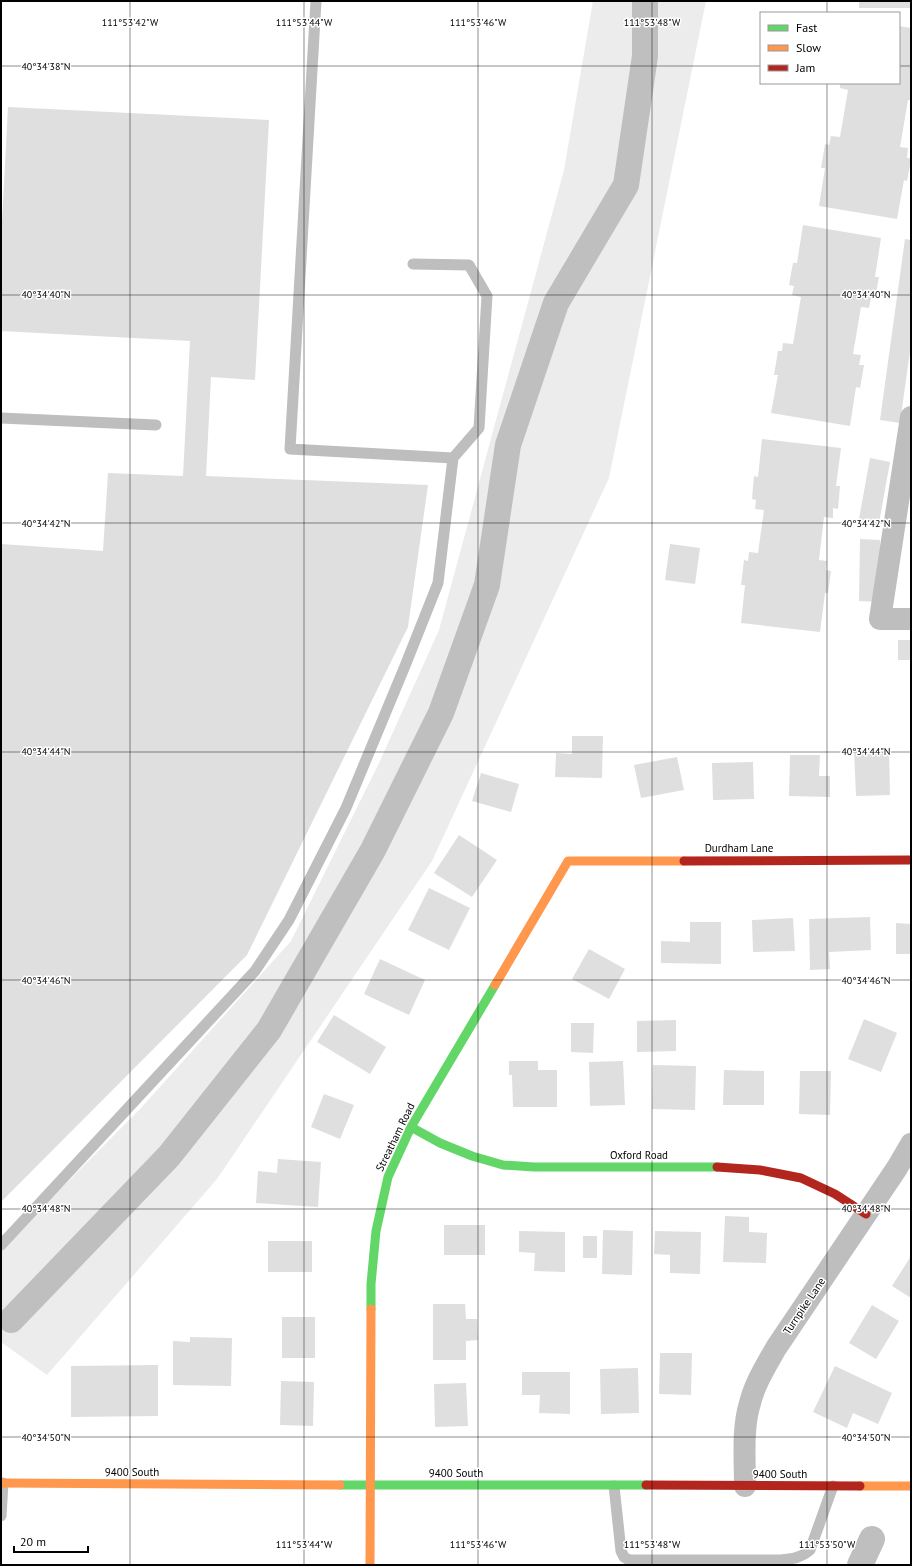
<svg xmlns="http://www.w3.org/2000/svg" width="912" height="1566" font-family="'PT Sans',sans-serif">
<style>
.green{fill:#ececec}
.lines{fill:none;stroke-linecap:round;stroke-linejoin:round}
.canal{stroke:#bfbfbf;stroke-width:26}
.building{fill:#dfdfdf}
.lane{stroke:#bebebe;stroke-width:11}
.street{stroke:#bebebe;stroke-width:22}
.fast{stroke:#63d668;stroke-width:9}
.slow{stroke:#ff974d;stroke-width:9}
.jam{stroke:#b3261e;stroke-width:9}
.ticks{fill:none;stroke:#000;stroke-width:1;stroke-opacity:0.45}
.labels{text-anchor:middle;stroke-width:3;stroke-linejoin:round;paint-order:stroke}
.street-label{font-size:11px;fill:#000;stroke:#fff}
.ticks-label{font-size:10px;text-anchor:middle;fill:#000;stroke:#fff;stroke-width:3;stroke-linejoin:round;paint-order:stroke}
</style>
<rect width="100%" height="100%" fill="#fff"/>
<path class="green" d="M 593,1 L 706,1 L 609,478 L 432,861 L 217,1179 L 47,1375 L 1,1342 L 1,1249 L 141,1108 L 291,941 L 380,761 L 439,630 L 564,170 Z"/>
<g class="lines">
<path class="canal" d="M 11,1320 L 169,1156 L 269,1030 L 373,850 L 441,713 L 487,585 L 508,445 L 556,303 L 626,185 L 645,56 L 645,1
M 860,1565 L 872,1539"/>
</g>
<path class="building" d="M 859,1 L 911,1 L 911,8 L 859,8 Z
M 899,26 L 911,28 L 911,100 L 908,100 L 900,147 L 908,148 L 907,158 L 911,158 L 911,160 L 907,181 L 904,180 L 897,219 L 819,206 L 825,168 L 821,168 L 825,144 L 829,145 L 831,136 L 840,137 L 848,90 L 840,88 L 840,83 L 899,83 Z
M 8,107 L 269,120 L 255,380 L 211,377 L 206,476 L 428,485 L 408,627 L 247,955 L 1,1202 L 1,544 L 103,551 L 108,473 L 183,476 L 190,341 L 1,331 L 1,241 Z
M 803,225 L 881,238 L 875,277 L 879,277 L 875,299 L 871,298 L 869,308 L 861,307 L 853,354 L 861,355 L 859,365 L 864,365 L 860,388 L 856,387 L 850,426 L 771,413 L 778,375 L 774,375 L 778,351 L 782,351 L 783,343 L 793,344 L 801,297 L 792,295 L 794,286 L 789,285 L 793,263 L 797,263 Z
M 905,239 L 911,240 L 911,344 L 900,423 L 880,420 Z
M 762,439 L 841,448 L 836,486 L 840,486 L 838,509 L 833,508 L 833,518 L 824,517 L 819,560 L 827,561 L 826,570 L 831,571 L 828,593 L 825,593 L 820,632 L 741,623 L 745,585 L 741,585 L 744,560 L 748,561 L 749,552 L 758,553 L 764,510 L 755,509 L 756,500 L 752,499 L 754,476 L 758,477 Z
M 870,458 L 890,462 L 879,523 L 859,519 Z
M 860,539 L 880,540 L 879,602 L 859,601 Z
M 670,544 L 700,548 L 695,584 L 665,580 Z
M 898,640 L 911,640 L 911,660 L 898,660 Z
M 572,736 L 603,736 L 602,778 L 555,777 L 556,753 L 572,754 Z
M 889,749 L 890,795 L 856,796 L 854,750 Z
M 790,755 L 820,755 L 819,776 L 830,776 L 830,797 L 789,796 Z
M 677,757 L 684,790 L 641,798 L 634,765 Z
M 753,762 L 754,799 L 713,800 L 712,763 Z
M 481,773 L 519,784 L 511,812 L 472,801 Z
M 459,835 L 497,860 L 472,897 L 434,873 Z
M 429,888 L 470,908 L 449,950 L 408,930 Z
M 870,917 L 871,950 L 829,952 L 830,969 L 810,970 L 809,919 Z
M 793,918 L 795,951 L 753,952 L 752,920 Z
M 690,922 L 721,922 L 721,964 L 661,963 L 661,941 L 690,942 Z
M 896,923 L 911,924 L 911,954 L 896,954 Z
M 589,949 L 625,969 L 609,999 L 572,979 Z
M 380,959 L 425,980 L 409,1015 L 364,994 Z
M 334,1015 L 386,1047 L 370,1074 L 317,1042 Z
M 864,1019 L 897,1033 L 881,1072 L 848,1059 Z
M 676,1020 L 676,1051 L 637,1052 L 637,1021 Z
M 571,1023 L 594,1023 L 593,1053 L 571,1052 Z
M 509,1061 L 538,1061 L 538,1070 L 557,1070 L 557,1107 L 513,1107 L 512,1075 L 509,1075 Z
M 623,1061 L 625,1105 L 590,1106 L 589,1062 Z
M 653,1065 L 696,1066 L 695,1110 L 652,1109 Z
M 724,1070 L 764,1071 L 764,1105 L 723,1105 Z
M 800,1071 L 831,1071 L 830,1115 L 799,1114 Z
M 324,1094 L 354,1105 L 340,1139 L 311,1127 Z
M 278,1159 L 321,1162 L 318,1207 L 256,1203 L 258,1171 L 277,1173 Z
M 725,1216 L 749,1217 L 749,1232 L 767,1233 L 766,1263 L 723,1262 Z
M 444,1225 L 485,1225 L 485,1255 L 444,1255 Z
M 603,1230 L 633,1231 L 632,1275 L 602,1274 Z
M 519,1231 L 565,1232 L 565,1272 L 534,1271 L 535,1253 L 519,1252 Z
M 655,1231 L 701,1232 L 700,1274 L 670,1273 L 670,1255 L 654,1254 Z
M 583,1236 L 597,1236 L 597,1258 L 583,1258 Z
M 268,1241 L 312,1241 L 312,1272 L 268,1272 Z
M 911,1256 L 911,1298 L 892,1286 Z
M 433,1304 L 465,1304 L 466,1319 L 477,1319 L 478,1340 L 466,1341 L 466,1360 L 433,1360 Z
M 872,1305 L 899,1321 L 876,1359 L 849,1343 Z
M 282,1317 L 315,1317 L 315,1358 L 282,1358 Z
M 190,1337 L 232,1338 L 231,1386 L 173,1385 L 173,1341 L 190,1342 Z
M 660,1353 L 692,1353 L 691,1395 L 659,1394 Z
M 158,1365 L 158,1416 L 71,1417 L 71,1366 Z
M 835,1366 L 892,1393 L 878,1424 L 853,1413 L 847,1428 L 813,1412 Z
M 638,1368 L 639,1413 L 601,1414 L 600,1369 Z
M 522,1372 L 570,1372 L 570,1414 L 539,1413 L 540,1395 L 522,1395 Z
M 281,1381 L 314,1382 L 313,1426 L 280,1425 Z
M 466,1383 L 468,1426 L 435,1427 L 434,1384 Z"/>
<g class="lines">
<path class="lane" d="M 316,1 L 290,449 L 453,458
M 1,418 L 156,425
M 1,1245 L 255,971 L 289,920 L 346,808 L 405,666 L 438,583 L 453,458 L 479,428 L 487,296 L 469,265 L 413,264
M 614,1486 L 621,1551 L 624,1557 L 629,1560 L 780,1560 C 792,1559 801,1558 810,1550 L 833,1486
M 1,1516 L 3,1483"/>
<path class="street" d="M 911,417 L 880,619 L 911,619
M 745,1486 C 745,1459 742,1429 750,1403 C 755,1383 766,1366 776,1348 L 897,1168 L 911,1144"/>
<path class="fast" d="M 411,1127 L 440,1143 L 472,1156 L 503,1165 L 534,1167 L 717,1167
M 371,1309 L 371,1284 L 376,1231 L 388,1177 L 411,1127 L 495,985
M 340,1485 L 646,1485"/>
<path class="slow" d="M 495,985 L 568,861 L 684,861
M 1,1483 L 340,1485
M 860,1486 L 911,1486
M 370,1565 L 371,1309"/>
<path class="jam" d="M 684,861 L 911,860
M 717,1167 L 760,1170 L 801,1178 L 835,1194 L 866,1214
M 646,1485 L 860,1486"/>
</g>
<path class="ticks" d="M 130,1 L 130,1565M 304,1 L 304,1565M 478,1 L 478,1565M 652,1 L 652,1565M 827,1 L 827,13M 1,66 L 761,66M 899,66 L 911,66M 827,83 L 827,1565M 1,295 L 911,295M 1,523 L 911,523M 1,752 L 911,752M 1,980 L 911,980M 1,1209 L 911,1209M 1,1437 L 911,1437"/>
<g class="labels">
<g class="street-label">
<text x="739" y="852">Durdham Lane</text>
<text transform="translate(395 1137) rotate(-64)" y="4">Streatham Road</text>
<text x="639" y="1159">Oxford Road</text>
<text transform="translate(804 1306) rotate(-56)" y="4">Turnpike Lane</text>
<text x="132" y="1476">9400 South</text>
<text x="456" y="1477">9400 South</text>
<text x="780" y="1478">9400 South</text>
</g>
</g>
<g class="ticks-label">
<text x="130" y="26">111°53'42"W</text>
<text x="304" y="26">111°53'44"W</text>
<text x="478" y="26">111°53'46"W</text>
<text x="652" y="26">111°53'48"W</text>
<text x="46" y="70">40°34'38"N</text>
<text x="866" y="298">40°34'40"N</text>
<text x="46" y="298">40°34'40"N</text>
<text x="46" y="527">40°34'42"N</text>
<text x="866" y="527">40°34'42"N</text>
<text x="46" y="755">40°34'44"N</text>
<text x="866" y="755">40°34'44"N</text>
<text x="46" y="984">40°34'46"N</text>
<text x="866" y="984">40°34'46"N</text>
<text x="866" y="1212">40°34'48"N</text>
<text x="46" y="1212">40°34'48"N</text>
<text x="46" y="1441">40°34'50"N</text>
<text x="866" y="1441">40°34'50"N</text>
<text x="304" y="1548">111°53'44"W</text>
<text x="478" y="1548">111°53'46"W</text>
<text x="652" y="1548">111°53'48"W</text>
<text x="827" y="1548">111°53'50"W</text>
</g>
<rect width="912" height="1566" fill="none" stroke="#000000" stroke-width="4"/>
<rect x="760" y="12" width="140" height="72" fill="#ffffff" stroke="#999999"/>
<rect x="768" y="25" width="20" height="6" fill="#63d668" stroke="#999999"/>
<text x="796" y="32" font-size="12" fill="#000000">Fast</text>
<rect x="768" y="45" width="20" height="6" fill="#ff974d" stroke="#999999"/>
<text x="796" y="52" font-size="12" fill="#000000">Slow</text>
<rect x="768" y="65" width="20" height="6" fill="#b3261e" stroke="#999999"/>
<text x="796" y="72" font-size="12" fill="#000000">Jam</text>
<path d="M14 1546v6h74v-6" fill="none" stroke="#000000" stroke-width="2"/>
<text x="20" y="1546" font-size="12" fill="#000000" stroke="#ffffff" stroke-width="3" paint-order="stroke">20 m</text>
</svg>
